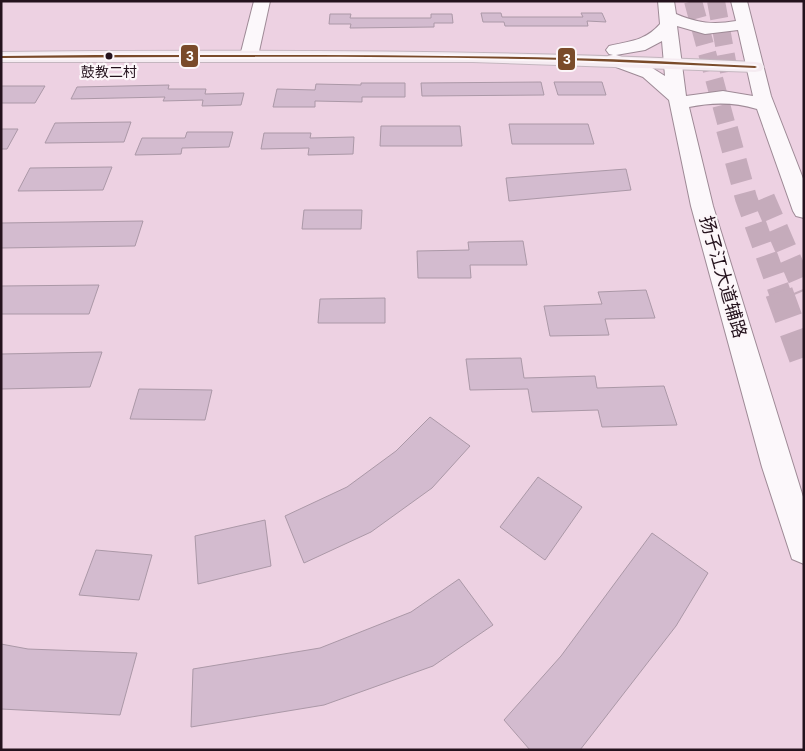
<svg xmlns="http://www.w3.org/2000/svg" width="805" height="751" font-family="Arial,'Noto Sans SC',sans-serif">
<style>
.building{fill:#d3bbcf;stroke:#ab98a7}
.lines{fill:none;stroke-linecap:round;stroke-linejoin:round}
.trunk-tunnel-far2{stroke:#c5abbb;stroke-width:18;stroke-dasharray:18 9;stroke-linecap:butt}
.trunk-tunnel-far1{stroke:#c5abbb;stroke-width:22;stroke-dasharray:22 11;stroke-linecap:butt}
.trunk-tunnel{stroke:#c5abbb;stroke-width:28;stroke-dasharray:28 14;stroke-linecap:butt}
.tertiary-casing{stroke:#9e8a96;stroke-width:2}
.secondary-casing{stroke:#9e8a96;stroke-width:2}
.primary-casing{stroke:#c4b6bf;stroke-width:2}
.tertiary{fill:#fcf8fb;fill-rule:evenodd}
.secondary{fill:#fcf8fb;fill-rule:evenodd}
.primary{fill:#f5ebf1;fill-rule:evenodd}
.bus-1-casing{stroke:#fcf6f9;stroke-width:4}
.bus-1{fill:#7a4b2a;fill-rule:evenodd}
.bus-dot{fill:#24121d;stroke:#fcf6f9;stroke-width:2}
.labels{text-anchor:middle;stroke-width:4.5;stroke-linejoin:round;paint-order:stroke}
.far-bus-label{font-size:14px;fill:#24121d;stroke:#fcf6f9}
.street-label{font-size:18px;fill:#24121d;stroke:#fcf6f9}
.line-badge{stroke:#fcf6f9;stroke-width:2}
.badge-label{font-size:14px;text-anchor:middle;font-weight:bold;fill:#fff}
</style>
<rect width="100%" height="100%" fill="#edd1e2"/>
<path class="building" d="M 481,13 L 501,13 L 502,17 L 583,17 L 581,13 L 602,13 L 606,22 L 587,21 L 588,26 L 505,26 L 504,22 L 483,22 Z
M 330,14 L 351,14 L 350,18 L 431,18 L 431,14 L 452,14 L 453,23 L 434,23 L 434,27 L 350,28 L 351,24 L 329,24 Z
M 541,82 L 544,95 L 422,96 L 421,83 Z
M 554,82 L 602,82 L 606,95 L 558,95 Z
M 361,83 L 405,83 L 405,97 L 362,97 L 362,102 L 315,101 L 315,107 L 273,107 L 277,89 L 315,90 L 316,84 L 361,85 Z
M 169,85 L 168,89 L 206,89 L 205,94 L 244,93 L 241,105 L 202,106 L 203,100 L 163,101 L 165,97 L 71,99 L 77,87 Z
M 1,86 L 45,86 L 35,103 L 1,103 Z
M 131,122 L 124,142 L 45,143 L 55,123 Z
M 509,124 L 588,124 L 594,144 L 512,144 Z
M 381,126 L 460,126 L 462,146 L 380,146 Z
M 1,129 L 18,129 L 7,149 L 1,149 Z
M 187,132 L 233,132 L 229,147 L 182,148 L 181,154 L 135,155 L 142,138 L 185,138 Z
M 264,133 L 311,133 L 310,138 L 354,137 L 353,154 L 308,155 L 309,148 L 261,149 Z
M 112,167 L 103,190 L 18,191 L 30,168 Z
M 626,169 L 631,190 L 509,201 L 506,178 Z
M 304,210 L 362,210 L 361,229 L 302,229 Z
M 143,221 L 135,246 L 1,248 L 1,223 Z
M 523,241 L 527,265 L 470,265 L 471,278 L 418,278 L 417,251 L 469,250 L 468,242 Z
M 99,285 L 89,314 L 1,314 L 1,286 Z
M 646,290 L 655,318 L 605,319 L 609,335 L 550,336 L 544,306 L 602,304 L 598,292 Z
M 385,298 L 385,323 L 318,323 L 320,299 Z
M 102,352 L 90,387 L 1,389 L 1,354 Z
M 521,358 L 524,378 L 595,376 L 597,388 L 664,386 L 677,425 L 602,427 L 598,410 L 532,412 L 528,389 L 470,390 L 466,359 Z
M 139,389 L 212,390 L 205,420 L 130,419 Z
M 430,417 L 470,446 L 432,488 L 371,532 L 304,563 L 285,516 L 347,487 L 396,451 Z
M 538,477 L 582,507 L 545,560 L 500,527 Z
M 265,520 L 271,566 L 198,584 L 195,536 Z
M 652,533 L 708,573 L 676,626 L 580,750 L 530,750 L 504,720 L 561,656 Z
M 96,550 L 152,555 L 139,600 L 79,595 Z
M 459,579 L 493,625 L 433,666 L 324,705 L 191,727 L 193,669 L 320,648 L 411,612 Z
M 1,644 L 28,649 L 137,653 L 120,715 L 1,709 Z"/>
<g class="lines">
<path class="trunk-tunnel-far2" d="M 693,1 L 728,130
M 716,1 L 729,72"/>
<path class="trunk-tunnel-far1" d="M 727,129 L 746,198 L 780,293
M 764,198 L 804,291"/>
<path class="trunk-tunnel" d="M 779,292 L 804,361"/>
<g class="tertiary-casing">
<path id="tertiary" d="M 254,1 L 270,1 L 258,56 L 255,60 L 249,61 L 243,60 L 240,56 Z"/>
</g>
<g class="secondary-casing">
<path id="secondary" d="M 658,1 L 674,1 L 676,14 C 697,23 713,25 736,21 L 731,1 L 747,1 L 771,96 L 804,181 L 804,218 L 796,216 L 793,211 L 757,109 C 734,102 713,102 689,107 L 713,206 L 804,500 L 804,564 L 792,559 L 762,467 L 691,206 L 669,100 L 643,77 L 608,64 L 605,60 L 608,56 L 613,55 L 609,54 L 606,50 L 609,46 C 630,41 645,41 660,24 ZM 677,26 L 705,34 L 738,30 L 753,96 L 723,91 L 686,96 ZM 662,41 L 665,76 L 649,66 L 616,55 L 645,50 Z"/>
</g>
<g class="primary-casing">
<path id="primary" d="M 95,51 C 315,50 535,51 755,62 L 761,63 L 764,67 L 761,71 L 755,72 L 473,62 L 1,62 L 1,52 Z"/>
</g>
<use href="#tertiary" class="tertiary"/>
<use href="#secondary" class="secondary"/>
<use href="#primary" class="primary"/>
<g class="bus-1-casing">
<path id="bus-1" d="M 95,55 C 252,55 409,54 566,58 C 629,59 692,63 755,66 L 757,67 L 755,68 C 692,65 629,62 566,60 C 378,55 189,57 1,58 L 1,56 Z"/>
</g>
<use href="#bus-1" class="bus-1"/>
</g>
<circle class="bus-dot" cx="109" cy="56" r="4.5"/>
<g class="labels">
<g class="far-bus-label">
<text x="109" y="77">鼓教二村</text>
</g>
<g class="street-label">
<text transform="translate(723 277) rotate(74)" y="6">扬子江大道辅路</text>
</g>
</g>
<g class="line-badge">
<rect x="180" y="44" width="19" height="24" rx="5" fill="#7a4b2a"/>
<rect x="557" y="47" width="19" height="24" rx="5" fill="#7a4b2a"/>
</g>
<g class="badge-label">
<text x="190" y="61">3</text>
<text x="567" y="64">3</text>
</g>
<rect width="805" height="751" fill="none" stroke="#24121d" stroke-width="5"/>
</svg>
